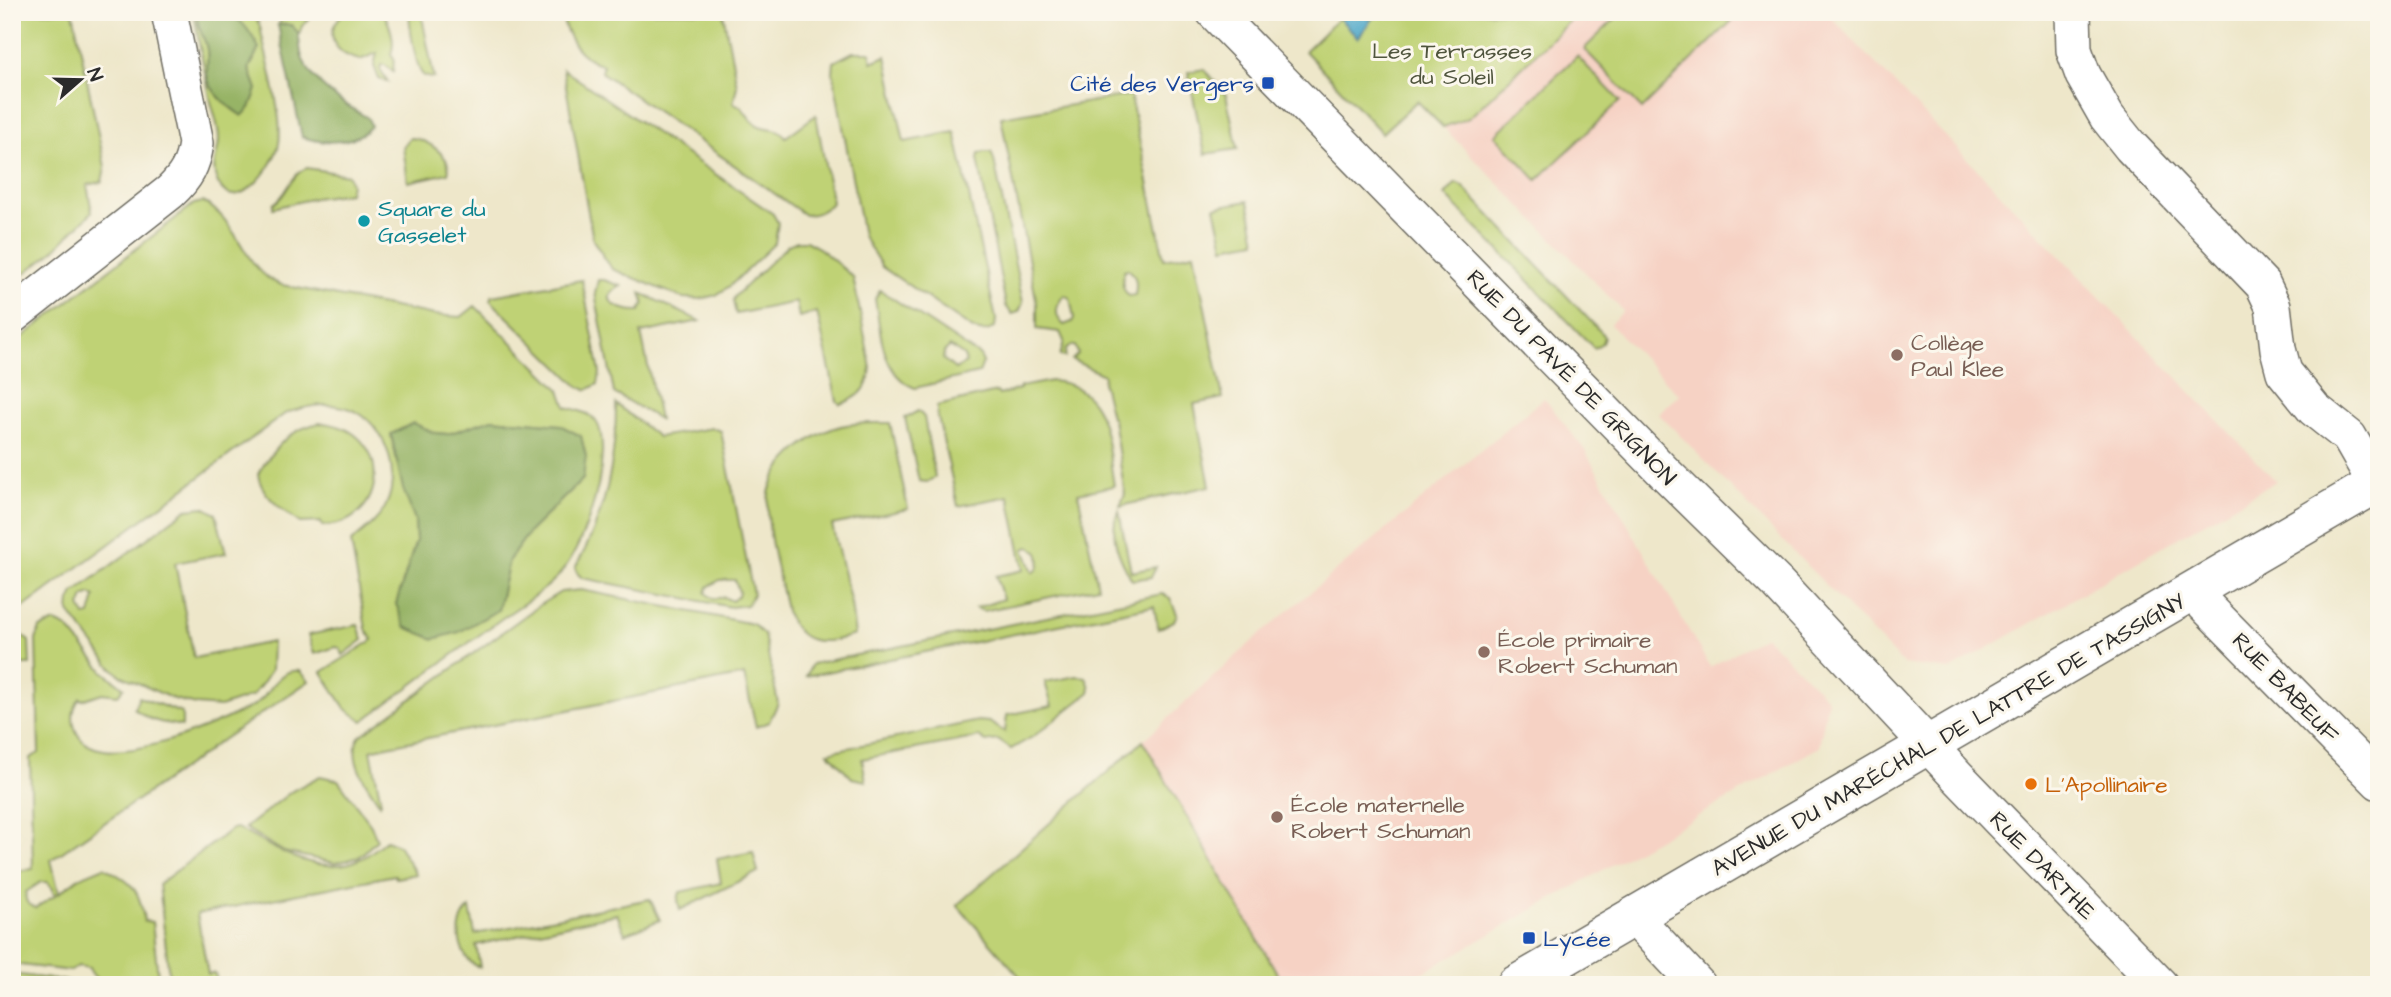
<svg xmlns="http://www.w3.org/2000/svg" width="2391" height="997" font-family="'Architects Daughter',sans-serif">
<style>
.built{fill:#f6d2c4}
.green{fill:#bfd275;stroke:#757e50;stroke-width:2;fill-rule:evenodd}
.forest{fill:#97b466;stroke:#617048;stroke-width:2}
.water{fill:#49a5c7;stroke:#3a6879;stroke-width:2}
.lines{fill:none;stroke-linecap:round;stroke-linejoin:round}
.street-casing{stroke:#6f6d63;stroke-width:38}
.secondary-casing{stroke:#6f6d63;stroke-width:41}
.street{stroke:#fff;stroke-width:35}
.secondary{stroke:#fff;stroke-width:38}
.transit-dot{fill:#1a4fb4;stroke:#fbf7ec;stroke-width:2.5}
.culture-dot{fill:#0f9aa8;stroke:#fbf7ec;stroke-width:2.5}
.education-dot{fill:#8d6e63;stroke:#fbf7ec;stroke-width:2.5}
.food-dot{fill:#e8710a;stroke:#fbf7ec;stroke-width:2.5}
.labels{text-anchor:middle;stroke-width:6;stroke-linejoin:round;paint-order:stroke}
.park-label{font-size:23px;fill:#50553e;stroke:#fbf7ec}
.transit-label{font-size:23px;fill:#164399;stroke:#fbf7ec;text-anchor:end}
.culture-label{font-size:23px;fill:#0d838f;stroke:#fbf7ec;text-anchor:start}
.education-label{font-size:23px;fill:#785e54;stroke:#fbf7ec;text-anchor:start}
.street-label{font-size:23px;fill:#2b2b2b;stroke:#fbf7ec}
.food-label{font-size:23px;fill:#c56008;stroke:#fbf7ec;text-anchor:start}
</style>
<rect width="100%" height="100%" fill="#fbf7ec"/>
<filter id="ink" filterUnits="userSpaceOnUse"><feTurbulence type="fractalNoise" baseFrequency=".0143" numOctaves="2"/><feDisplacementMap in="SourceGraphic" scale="14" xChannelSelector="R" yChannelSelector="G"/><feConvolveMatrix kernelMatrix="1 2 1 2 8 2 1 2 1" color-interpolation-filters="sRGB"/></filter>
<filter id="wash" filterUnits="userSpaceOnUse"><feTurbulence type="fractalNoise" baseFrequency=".00686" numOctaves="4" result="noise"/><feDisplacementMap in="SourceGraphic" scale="28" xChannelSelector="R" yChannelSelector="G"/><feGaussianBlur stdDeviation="1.57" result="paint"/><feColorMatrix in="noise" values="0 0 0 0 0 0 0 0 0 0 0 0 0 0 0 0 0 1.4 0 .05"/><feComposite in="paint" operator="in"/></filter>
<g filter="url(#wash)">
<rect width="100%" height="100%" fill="#eee7ca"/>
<path class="built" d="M 1579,12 L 1826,12 L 2276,481 L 1950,670 L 1903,664 L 1658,413 L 1679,395 L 1610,324 L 1623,311 L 1443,127 L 1469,118 Z
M 1544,398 L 1584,449 L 1710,667 L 1765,636 L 1828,699 L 1819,747 L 1401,985 L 1284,985 L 1143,741 L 1258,636 Z"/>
<path class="green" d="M 12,12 L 73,12 L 105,167 L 102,182 L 87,185 L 92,212 L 51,253 L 12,283 Z
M 194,12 L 198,12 C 196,24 202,33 206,45 C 209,55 207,63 207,73 C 207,90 228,107 242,116 L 250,108 L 257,89 L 249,68 L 254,60 L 235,16 L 225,12 L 253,12 L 260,26 C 265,54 284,118 279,143 C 276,164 235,221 217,181 C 210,166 219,153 219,139 C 219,127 214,113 211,102 C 205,72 198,42 194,12 Z
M 286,12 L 316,12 L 302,26 L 299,35 L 292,25 L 278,25 Z
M 345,12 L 383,12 C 390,24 396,42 391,54 L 394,58 L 393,72 L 385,65 L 381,65 L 380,69 L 388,82 L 379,79 L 374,66 L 377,53 L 360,60 C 334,54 321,33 345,12 Z
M 410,12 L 421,12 L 434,78 C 430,77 427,78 423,75 C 416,69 408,21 410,12 Z
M 560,12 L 723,12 L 737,86 L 733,103 C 745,105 747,121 759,126 C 772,131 775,125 786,137 L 816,115 L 832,203 C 824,210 817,215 805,215 L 601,72 L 603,65 C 577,57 567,37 560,12 Z
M 1345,12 L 1579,12 L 1469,118 L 1443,127 L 1417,101 L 1382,133 L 1305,51 Z
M 1622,12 L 1741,12 L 1642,109 L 1584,49 Z
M 853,52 L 870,52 L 872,62 L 886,56 L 904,142 L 955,132 L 996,319 L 995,327 C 987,332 982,333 973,329 L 882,267 L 863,236 L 833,73 L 834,62 Z
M 1577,56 L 1620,101 L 1537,180 L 1495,135 Z
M 563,69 L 773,214 L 778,223 L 775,243 L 730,286 L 716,295 L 701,299 L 683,298 L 612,269 L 593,240 Z
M 1204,69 L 1226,95 L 1238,149 L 1205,154 L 1188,72 Z
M 1130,95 L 1164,259 L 1194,253 L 1223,398 L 1194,404 L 1210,486 L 1120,506 L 1125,494 L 1113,419 L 1111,417 L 1103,384 L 1104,375 L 1072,360 L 1078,354 L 1075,346 L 1070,346 L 1066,349 L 1065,357 L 1060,356 L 1064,341 L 1060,332 L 1037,329 L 1037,304 L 1001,117 ZM 1128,269 C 1137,276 1137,284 1135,295 L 1129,296 C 1122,290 1121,280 1124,271 ZM 1064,295 L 1070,298 L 1074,318 L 1072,322 L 1064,325 C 1053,316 1056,304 1064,295 Z
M 410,138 C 425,137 453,157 448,173 L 408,182 L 403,147 Z
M 984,152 L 991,152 L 994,160 L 1023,303 L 1019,312 L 1012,314 L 1006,306 L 978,159 L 979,154 Z
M 307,168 L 348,175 L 351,184 L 349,193 L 315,198 L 273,208 L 273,204 C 288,196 290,174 307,168 Z
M 1456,183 L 1462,186 L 1601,332 L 1604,337 L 1602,343 L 1594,348 L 1445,195 Z
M 1248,201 L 1256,241 L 1224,247 L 1215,207 Z
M 203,202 C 234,217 241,257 267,277 C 271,281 277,283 282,285 L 434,315 L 461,317 L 475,306 L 560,390 L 566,407 C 597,414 603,423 602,454 C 601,489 583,547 560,574 C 543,593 517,607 497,622 C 452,655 408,688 363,721 L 345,708 L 322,672 L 373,640 L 366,629 L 351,542 C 364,531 381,519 387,503 C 402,468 382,416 344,407 C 323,402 305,407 286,413 L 12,616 L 12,345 L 194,204 ZM 492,419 L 560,425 L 583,479 L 530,531 L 509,560 L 498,610 L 396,604 L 416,541 L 415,520 L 391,435 L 413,423 L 435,433 L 448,434 Z
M 797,241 L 806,241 L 819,248 L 853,277 L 871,368 C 869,388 860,398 840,404 L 837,401 L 817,312 L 799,317 L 796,302 L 736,314 L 733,301 L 735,296 L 788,245 Z
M 582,280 L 600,373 L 598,384 L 587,390 L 579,387 L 490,300 L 492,296 Z
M 598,280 L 604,280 L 621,286 C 594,300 622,312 640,311 L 644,303 L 641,293 L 700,321 L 641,333 L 659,419 L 614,393 L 595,293 Z
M 880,290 L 980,356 L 983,362 L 979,373 L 915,388 C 880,374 881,330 875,299 ZM 950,346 L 964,356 L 966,363 L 955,369 L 943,359 L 944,352 Z
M 1051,381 C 1108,385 1106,441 1114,486 L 1078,493 L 1098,587 L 983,611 L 976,608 L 1003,599 L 996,576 L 1024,570 L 1009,496 L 958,506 L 937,413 L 937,406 L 997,392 L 999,395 L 1020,389 L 1020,387 ZM 1029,547 C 1040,549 1042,561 1037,570 L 1033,572 L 1024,549 Z
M 616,404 L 658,437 L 712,428 L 721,431 L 753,594 L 747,605 L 731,607 L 582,578 L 577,573 L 575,568 C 605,518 616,462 616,404 ZM 720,580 L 735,580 L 739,592 L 738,596 L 732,601 L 724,597 L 713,599 L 706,593 L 708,587 Z
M 918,411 L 924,417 L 935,477 L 927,482 L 919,481 L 905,418 Z
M 320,423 C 394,427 391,525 322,526 L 321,522 L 300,523 C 284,511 260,495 258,474 C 273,449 290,428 320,423 Z
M 890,423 L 908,509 L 832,525 L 851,604 L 855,635 C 823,644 800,648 786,611 C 780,578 767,537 768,504 C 768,467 808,435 841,426 C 857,422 874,423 890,423 Z
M 204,507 L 216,514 L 226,553 L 175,563 L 194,658 L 272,642 L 271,670 L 262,684 L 252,696 L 220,707 L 196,705 L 171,698 L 120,675 L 110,666 L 69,612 L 70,601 L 74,593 L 187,509 ZM 91,594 L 95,597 L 90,615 L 85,616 L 80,607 L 84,597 Z
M 1119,511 L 1131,572 L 1156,567 L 1151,577 L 1132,580 C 1120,560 1107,533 1119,511 Z
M 581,590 L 753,624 L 764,635 L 778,703 L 769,722 L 756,727 L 744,675 L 383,747 L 371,750 L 381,802 L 380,804 C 367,785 347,760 359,737 L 541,604 L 561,592 Z
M 1162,594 L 1170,598 L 1177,614 L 1174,621 L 1158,629 L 1154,606 L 806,676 L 812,664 Z
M 55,622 L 68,628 L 104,672 L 124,688 L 118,695 L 102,693 L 82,700 L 80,698 C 72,709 71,721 77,733 C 100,779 220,722 251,707 C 271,698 275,667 300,671 L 309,681 L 209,749 L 208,751 L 51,860 L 59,893 L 80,877 L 104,867 C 132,883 140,888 144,921 L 152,922 L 159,985 C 137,985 99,993 89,968 L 78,966 L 71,971 L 12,964 L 12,872 L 33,869 L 30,758 L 39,753 L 36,640 L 40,628 ZM 41,882 L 47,882 L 53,889 L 53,893 L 57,894 L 35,908 C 28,905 24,901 26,892 Z
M 358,625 L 363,640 L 343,655 L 340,648 L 336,647 L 314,654 L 308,635 Z
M 17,635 L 21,635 L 29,641 L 30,665 L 12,665 L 12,639 Z
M 1077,676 L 1086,677 L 1090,687 L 1089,693 L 1034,736 L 1011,749 L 998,740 L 986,742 L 979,737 L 862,759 L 866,781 L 852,778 L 828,752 L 978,721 L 989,722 L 1005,732 L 1007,715 L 1052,706 L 1045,682 Z
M 139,697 L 182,713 L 182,726 C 160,722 152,723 134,708 Z
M 1143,741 L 1284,985 L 1027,985 L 957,905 Z
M 320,776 L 338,780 L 371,825 L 377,840 L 359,857 L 335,863 L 284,852 L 245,828 L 292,791 Z
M 237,828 C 271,847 320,879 360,859 C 370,855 378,846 386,840 L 398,845 L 416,874 L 396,878 L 395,875 L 197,914 L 208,974 L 215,973 L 218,985 L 170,985 L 159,884 L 232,829 Z
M 753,852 L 758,872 L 680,910 L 678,900 L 680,892 L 721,883 L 717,859 Z
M 650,899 L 660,920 L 625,934 L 617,914 L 476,945 L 480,967 C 458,962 452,922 470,908 L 475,934 Z
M 12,974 L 81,983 L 85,985 L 12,985 Z"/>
<path class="forest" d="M 198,12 C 235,12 241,16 259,48 L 249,68 L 257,89 L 250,108 L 242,116 C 229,107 207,90 207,73 C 207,63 209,55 206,45 C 202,33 196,24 198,12 Z
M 287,24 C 304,29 297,47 303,60 C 315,86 345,105 368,118 L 371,126 C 355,145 323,144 302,137 L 278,25 Z
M 492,419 L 560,425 L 581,436 L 586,456 L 583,479 L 530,531 L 509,560 L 498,610 L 459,632 L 434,639 L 405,627 L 396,604 L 416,541 L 415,520 L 403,489 L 391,434 L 413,423 L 435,433 L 448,434 Z"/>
<path class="water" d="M 1345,12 L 1377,12 L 1358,38 L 1339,18 Z"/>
</g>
<g filter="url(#ink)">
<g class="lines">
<g class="street-casing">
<path id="street" d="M 1214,12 L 1666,474 L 1777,583 L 1957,776 L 2160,985
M 2073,12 L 2074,50 L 2083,75 L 2107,117 L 2131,147 L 2263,285 L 2273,306 L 2278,349 L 2284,372 L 2314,409 L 2349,437 L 2376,484
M 12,316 L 170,192 C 186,177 193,165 196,143 L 169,12
M 2192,592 L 2379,782
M 1634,917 L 1698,985"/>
</g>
<g class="secondary-casing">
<path id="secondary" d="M 1516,985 L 2379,482"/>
</g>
<use href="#street" class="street"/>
<use href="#secondary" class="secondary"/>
</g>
</g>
<g class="transit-dot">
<rect x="1261" y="76" width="14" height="14" rx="3.5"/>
<rect x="1522" y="931" width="14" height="14" rx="3.5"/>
</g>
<circle class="culture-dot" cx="364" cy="221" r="7"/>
<g class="education-dot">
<circle cx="1897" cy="355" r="7"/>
<circle cx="1484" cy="652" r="7"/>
<circle cx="1277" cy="817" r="7"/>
</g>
<circle class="food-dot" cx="2031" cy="784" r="7"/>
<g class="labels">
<g class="park-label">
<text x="1452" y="58">Les Terrasses<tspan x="1452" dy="26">du Soleil</tspan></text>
</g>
<g class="transit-label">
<text x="1254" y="91">Cité des Vergers</text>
<text x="1543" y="946" text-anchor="start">Lycée</text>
</g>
<g class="culture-label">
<text x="378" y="216">Square du<tspan x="378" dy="26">Gasselet</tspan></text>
</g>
<g class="education-label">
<text x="1911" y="350">Collège<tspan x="1911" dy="26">Paul Klee</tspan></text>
<text x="1498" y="647">École primaire<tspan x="1498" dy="26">Robert Schuman</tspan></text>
<text x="1291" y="812">École maternelle<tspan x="1291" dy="26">Robert Schuman</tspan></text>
</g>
<g class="street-label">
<text transform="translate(1572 377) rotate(46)" y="8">RUE DU PAVÉ DE GRIGNON</text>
<text transform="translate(2286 687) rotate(46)" y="8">RUE BABEUF</text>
<text transform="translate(1948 734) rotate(-30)" y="8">AVENUE DU MARÉCHAL DE LATTRE DE TASSIGNY</text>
<text transform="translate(2043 865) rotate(46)" y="8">RUE DARTHE</text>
</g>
<g class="food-label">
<text x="2045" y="792">L'Apollinaire</text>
</g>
</g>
<rect width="2391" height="997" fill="none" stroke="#fbf7ec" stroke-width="42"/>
<g transform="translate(80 80) rotate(70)" stroke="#fbf7ec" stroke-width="5" paint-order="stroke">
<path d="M0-5L12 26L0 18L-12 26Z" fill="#2b2b2b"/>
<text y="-10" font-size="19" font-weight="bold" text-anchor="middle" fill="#2b2b2b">N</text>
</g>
</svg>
